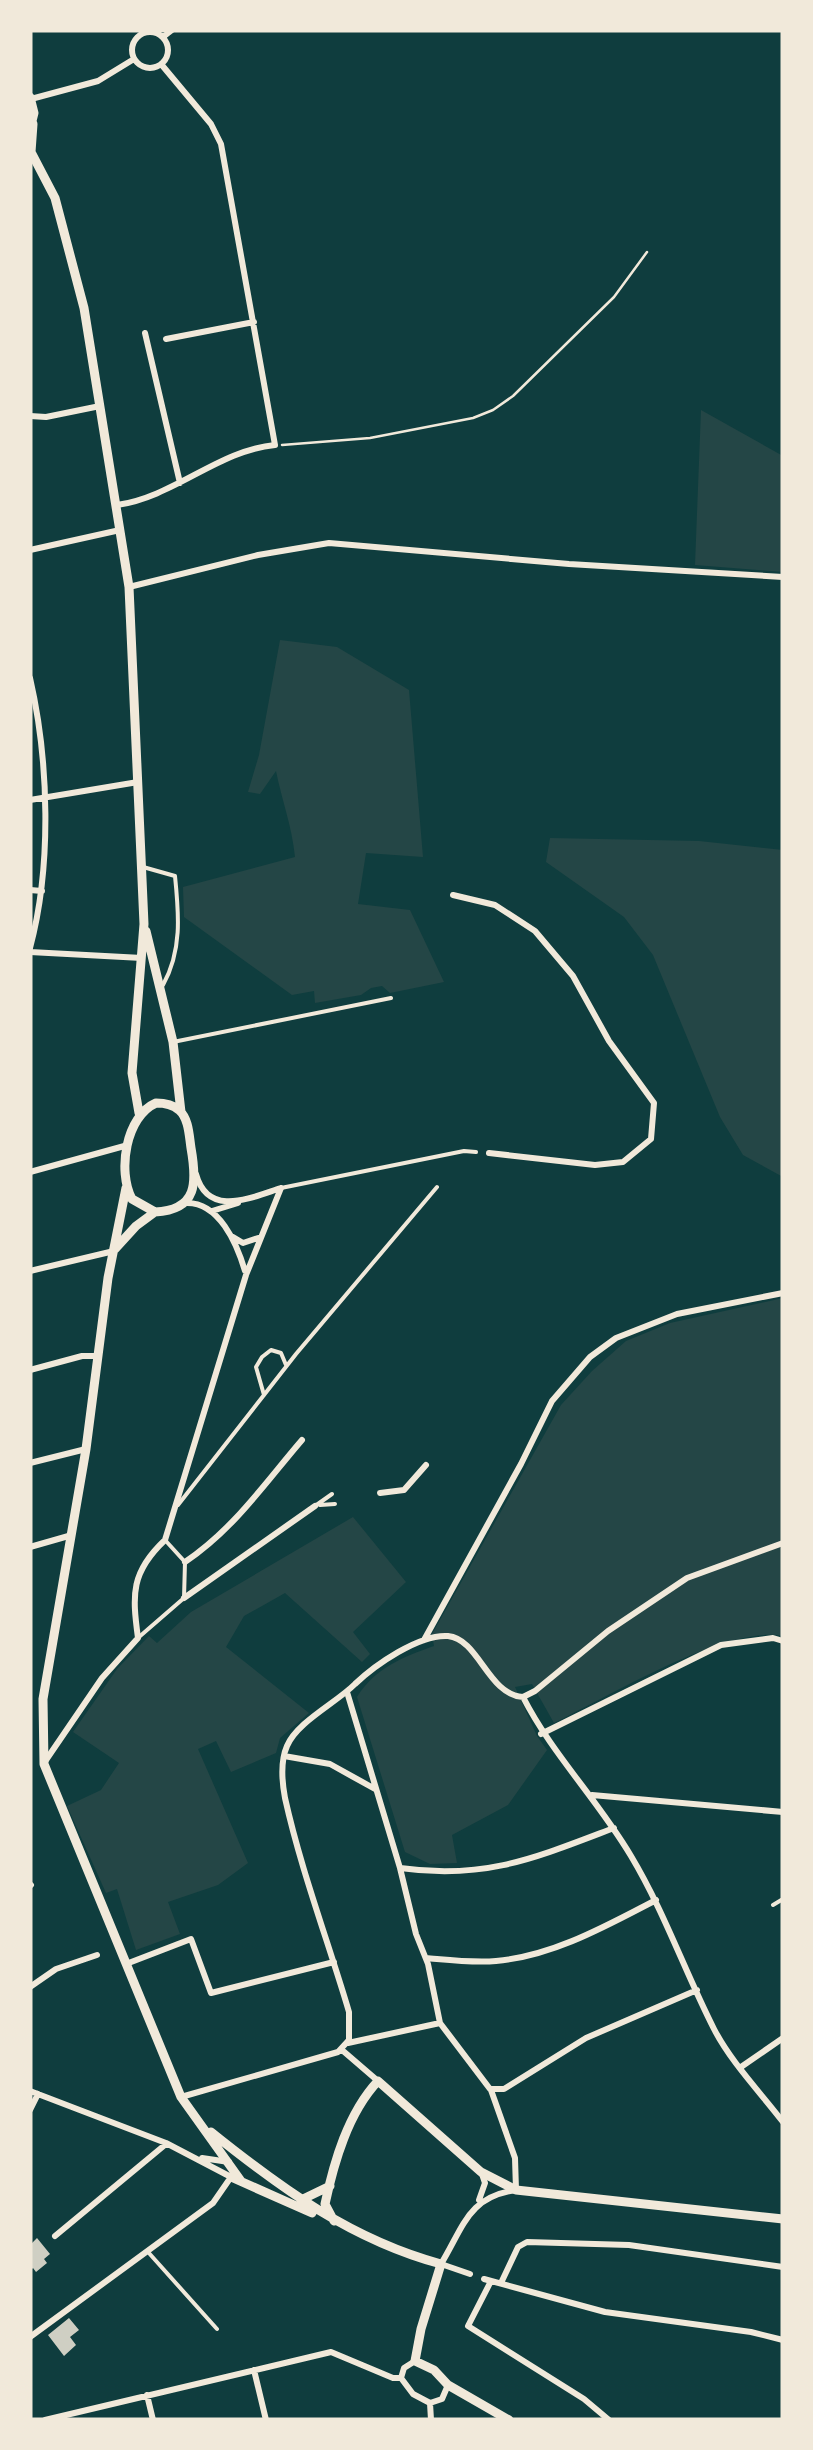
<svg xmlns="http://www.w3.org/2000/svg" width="813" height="2450" font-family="'PT Sans Narrow',sans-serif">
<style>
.green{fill:#244646}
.building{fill:#cfcfc3}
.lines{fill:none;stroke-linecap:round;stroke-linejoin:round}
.path{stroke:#f1e9da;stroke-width:2.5}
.service{stroke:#f1e9da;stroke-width:4}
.minor{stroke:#f1e9da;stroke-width:6}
.tertiary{stroke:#f1e9da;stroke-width:9}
.secondary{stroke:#f1e9da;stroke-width:9}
</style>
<rect width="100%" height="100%" fill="#0f3d3e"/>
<path class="green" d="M 701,410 L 783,456 L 783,572 L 695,565 Z
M 280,640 L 337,647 L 409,690 L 423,857 L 366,853 L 358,904 L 410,910 L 444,982 L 390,993 L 382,986 L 371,988 L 361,995 L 315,1003 L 314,991 L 292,995 L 184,917 L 183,887 L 295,857 C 292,826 282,801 276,771 L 260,794 L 248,792 L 259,755 Z
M 550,838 L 699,841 L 783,850 L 783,1177 L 743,1155 L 720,1117 L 653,955 L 624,917 L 546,862 Z
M 783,1298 L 783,1636 C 726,1625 608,1697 554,1723 L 532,1684 L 515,1687 L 537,1736 L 547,1750 L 508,1805 L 452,1835 L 457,1863 L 430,1864 L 405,1852 L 357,1697 C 375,1668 403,1657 434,1646 L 432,1634 L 561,1405 L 592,1371 L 626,1341 L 670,1323 Z
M 353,1517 L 406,1582 L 353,1632 L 370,1654 L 362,1662 L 285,1593 L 244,1616 L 226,1647 L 309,1713 L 280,1738 L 276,1753 L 231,1772 L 216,1741 L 198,1749 L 248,1863 L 218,1885 L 168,1902 L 180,1934 L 136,1950 L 117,1889 L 106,1893 L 67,1806 L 101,1790 L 119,1763 L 73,1732 L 117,1669 L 149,1636 L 157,1643 L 191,1612 Z"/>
<path class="building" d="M 37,2238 L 50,2254 L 44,2259 L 47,2263 L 36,2272 L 33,2268 L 30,2271 L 30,2245 Z
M 69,2318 L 79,2330 L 70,2337 L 76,2345 L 64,2356 L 48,2335 Z"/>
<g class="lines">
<path class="path" d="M 282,445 L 370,438 L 473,418 L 493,410 L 513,396 L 614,297 L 647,252"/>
<path class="service" d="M 143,867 L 175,876 C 179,915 182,951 163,985
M 173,1042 L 391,998
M 281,1188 L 464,1151 L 476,1152
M 264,1395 L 256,1367 L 262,1357 L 271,1350 L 281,1353 L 286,1365
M 178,1505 L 296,1354 L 437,1187
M 320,1505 L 335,1504
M 315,1506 L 332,1494
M 139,1637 L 184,1598 L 185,1562 L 165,1540
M 773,1905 L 783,1899
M 148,2252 L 217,2329"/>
<path class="minor" d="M132 50a18 18 0 1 1 36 0a18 18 0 1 1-36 0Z
M 163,37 L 172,30
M 31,99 L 98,81 L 134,59
M 145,333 L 180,483
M 166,339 L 254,322
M 30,416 L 46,417 L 100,406
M 117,505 C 174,497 219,450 275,445 L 221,144 L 211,124 L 161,64
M 30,550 L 120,530
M 129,587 L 258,555 L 329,543 L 569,564 L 783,577
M 30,678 C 49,761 52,866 30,948
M 30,800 L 138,782
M 30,890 L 42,891
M 453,895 L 495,905 L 535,931 L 573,976 L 609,1041 L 654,1103 L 651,1139 L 623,1162 L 595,1165 L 489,1153
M 30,952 L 142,958
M 30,1172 L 128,1145
M 196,1174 C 208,1218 250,1198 281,1188
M 185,1203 C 219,1201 237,1244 245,1271
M 212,1211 L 238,1203
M 233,1237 L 243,1243 L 258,1238
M 30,1271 L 114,1251
M 30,1370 L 82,1356 L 97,1356
M 30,1463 L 86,1449
M 380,1493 L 404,1490 L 426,1465
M 30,1547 L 72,1535
M 185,1562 C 234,1529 265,1483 302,1440
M 184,1598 L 315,1506
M 424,1640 L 521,1464 L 552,1401 L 590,1357 L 616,1338 L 677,1314 L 783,1293
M 347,1692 L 400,1868 L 416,1934 L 428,1964 L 440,2023 L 490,2089 L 504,2089 L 586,2038 L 697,1990
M 523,1697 C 552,1754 598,1800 631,1856 C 664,1911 685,1972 714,2029 C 731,2062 760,2092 783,2122
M 541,1734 L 721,1645 L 773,1638 L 783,1641
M 284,1756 L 330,1764 L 375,1789
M 44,1763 L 102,1678 L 138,1638 C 132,1594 131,1572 165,1540 L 246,1275 L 281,1188
M 592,1795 L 783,1812
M 400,1868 C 485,1880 535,1858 614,1828
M 30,1886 L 31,1885
M 426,1958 C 449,1960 473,1963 496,1961 C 553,1956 606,1926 656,1900
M 126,1964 L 191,1939 L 211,1993 L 334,1962
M 30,1987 L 56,1969 L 97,1955
M 348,2043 L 440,2023
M 342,2050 L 378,2081
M 741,2067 L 783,2038
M 30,2091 L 166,2143 L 231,2177 L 213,2203 L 30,2337
M 181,2097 L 338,2052 L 349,2040 L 349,2012 C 328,1941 301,1870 285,1798 C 282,1782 280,1762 287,1746 C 297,1722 336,1703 355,1684 C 375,1665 419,1634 448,1636 C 479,1639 488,1695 523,1697 L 535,1691 L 608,1631 L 687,1578 L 783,1543
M 30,2110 L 38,2094
M 202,2158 L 229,2162
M 479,2200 L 485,2183 L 482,2174
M 55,2236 L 166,2144
M 470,2274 L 441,2264 C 464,2226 468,2197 516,2190 L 515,2158 L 491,2090
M 484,2279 L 605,2312 L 751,2332 L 783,2340
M 491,2281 L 468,2326 L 584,2399 L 609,2420
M 501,2283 L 518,2247 L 527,2242 L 629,2245 L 783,2267
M 254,2370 L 266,2420
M 401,2378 L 404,2368 L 415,2361
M 147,2395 L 153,2420
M 430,2403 L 442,2399 L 448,2385
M 430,2403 L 431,2420
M 45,2420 L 331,2352 L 393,2378 L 401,2378 L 413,2394 L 430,2403"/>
<path class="tertiary" d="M 33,124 L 31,152 L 55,198 L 84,308 L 129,587 L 144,924 L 132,1073 L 139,1113
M 146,931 L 173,1042 L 181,1112
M 156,1103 C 164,1103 172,1104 179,1110 C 189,1119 189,1135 191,1148 C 197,1182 198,1210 155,1212 L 132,1199 C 117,1171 126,1116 156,1103 Z
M 126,1188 L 108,1278 L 86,1449 L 43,1699 L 44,1764 L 181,2097 L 241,2181
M 115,1249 L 136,1226 L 155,1212
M 211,2132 C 282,2189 352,2240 441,2264 L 421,2329 L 415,2361 L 434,2370 L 448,2385 L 509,2420
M 231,2177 L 312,2213
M 301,2200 L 330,2186
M 334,2221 L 325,2204 C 334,2162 348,2113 378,2081 L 481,2172 L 516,2190 L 783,2219"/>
<path class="secondary" d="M 30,97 L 34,113 L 30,129"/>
</g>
<rect width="813" height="2450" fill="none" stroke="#f1e9da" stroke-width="65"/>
</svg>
